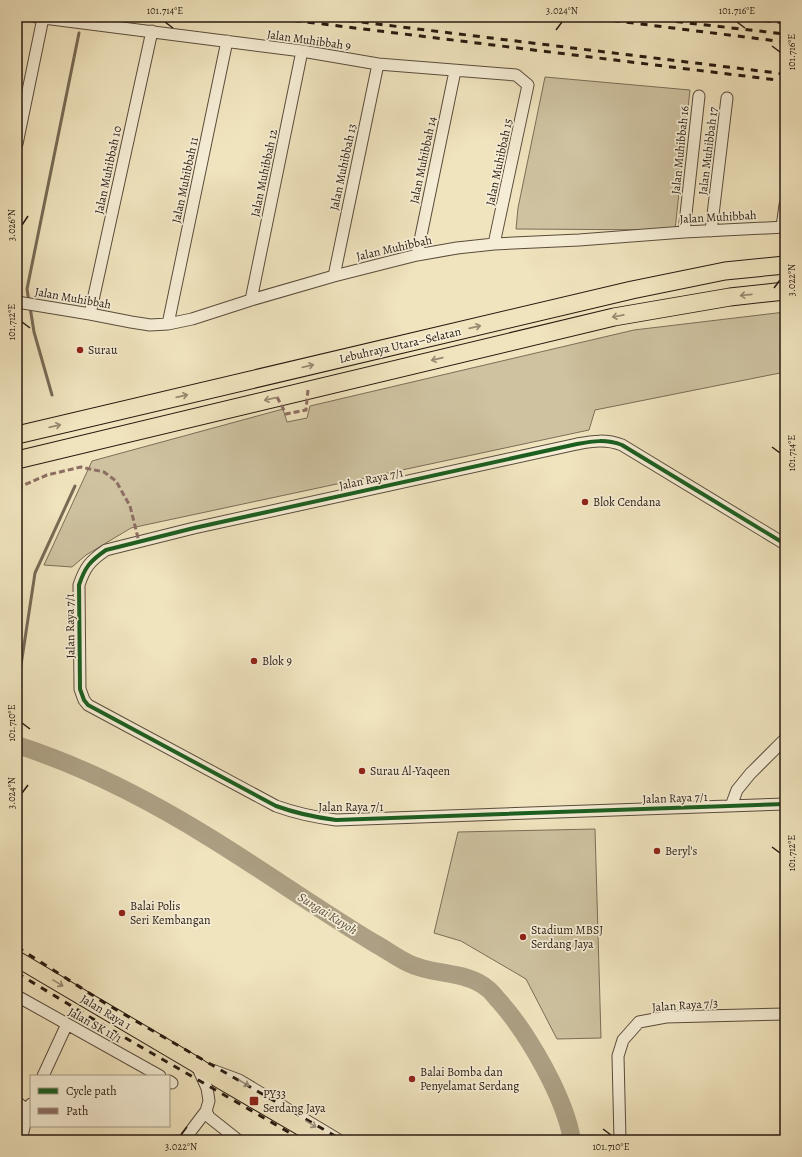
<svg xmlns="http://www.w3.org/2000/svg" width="802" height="1157" font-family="Alegreya,serif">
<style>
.green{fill:#cec2a0;stroke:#7b6e58}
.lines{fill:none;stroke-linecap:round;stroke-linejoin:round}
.stream{stroke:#776a55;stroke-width:3}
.river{stroke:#ac9f83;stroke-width:18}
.minor-casing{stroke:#5a4c3c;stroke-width:13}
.major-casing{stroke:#281a10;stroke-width:17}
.highway-casing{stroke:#281a10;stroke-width:19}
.minor{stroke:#f5edd5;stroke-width:11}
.major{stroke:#f0e4be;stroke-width:15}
.highway{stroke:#f0e4be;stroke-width:17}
.rail{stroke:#281a10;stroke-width:3;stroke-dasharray:7 7;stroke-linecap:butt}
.quiet{stroke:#8d6e63;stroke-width:3;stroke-dasharray:6 3;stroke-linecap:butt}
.cycleway-casing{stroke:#f5edd5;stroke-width:6}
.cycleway{stroke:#1b5e20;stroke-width:4}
.oneway{stroke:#968970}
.oneway2{stroke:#998e7c}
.ticks{fill:none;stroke:#281a10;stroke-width:1.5}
.poi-dot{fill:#8f2418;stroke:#f5edd5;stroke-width:1.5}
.labels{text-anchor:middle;stroke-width:3.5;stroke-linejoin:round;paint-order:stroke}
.street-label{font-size:12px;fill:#281a10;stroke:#f5edd5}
.poi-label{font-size:12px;fill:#281a10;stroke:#f5edd5;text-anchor:start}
.water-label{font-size:13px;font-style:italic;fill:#5d4f3e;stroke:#f5edd5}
.neatline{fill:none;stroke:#281a10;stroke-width:1.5}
.ticks-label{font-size:10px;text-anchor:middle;fill:#281a10}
</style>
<rect width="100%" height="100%" fill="#f0e4be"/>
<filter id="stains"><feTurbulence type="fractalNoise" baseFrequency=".005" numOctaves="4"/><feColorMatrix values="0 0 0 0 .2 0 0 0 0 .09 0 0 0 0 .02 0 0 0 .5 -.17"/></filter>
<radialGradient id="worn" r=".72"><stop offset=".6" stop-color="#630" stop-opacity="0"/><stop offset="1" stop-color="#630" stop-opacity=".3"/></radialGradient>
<path class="green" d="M 545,77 L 690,90 L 675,230 L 516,229 L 518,208 Z
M 785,312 L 785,372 L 595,410 L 589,430 L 131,528 L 86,555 L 72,567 L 44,565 L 92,461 L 283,409 L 287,422 L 307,418 L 310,406 L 634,330 Z
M 595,829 L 601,1038 L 557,1039 L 526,979 L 461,941 L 434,933 L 458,832 Z"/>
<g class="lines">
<path class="stream" d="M 29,302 L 27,289 L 79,33
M 30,307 L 34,332 L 52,395
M 17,699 L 21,665 L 35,573 L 75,486"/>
<path class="river" d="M 17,745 C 86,767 151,801 212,839 C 267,873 319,910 374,943 C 385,949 396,957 408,963 C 433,976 466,970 488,989 C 493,993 496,998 500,1002 C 529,1035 565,1098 572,1140"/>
<g class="minor-casing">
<path id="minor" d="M 36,17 L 302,51 L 378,64 L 516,75 L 528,85 L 494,244
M 17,144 L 43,18
M 782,227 L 785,205
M 711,231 L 727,98
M 684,232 L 699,96
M 417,255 L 455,71
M 334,276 L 378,64
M 251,300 L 302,51
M 17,302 L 90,314 L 131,322 L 150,325 L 168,324 L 192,319 L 251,300 L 334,276 L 417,255 L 457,248 L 494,244 L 579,240 L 684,232 L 785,227
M 90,314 L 152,31
M 168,324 L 227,41
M 785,544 L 622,445 C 606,439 593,441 577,444 L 194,528 L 106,550 C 90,561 85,567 79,585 L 80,689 L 84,700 L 88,705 L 276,806 C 298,814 313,817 336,820 L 785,804
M 731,806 L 737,790 L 750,774 L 785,739
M 17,996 L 160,1076
M 197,1066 L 207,1088 L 209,1101 L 206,1111 L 209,1117 L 238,1140
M 212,1070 L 239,1080 L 339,1140
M 43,1076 L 67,1024
M 169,1081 L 172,1083
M 17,1102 L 28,1111
M 21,1140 L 28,1111 L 31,1104
M 184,1140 L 206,1111
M 620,1140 L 618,1056 L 623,1040 L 639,1022 L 666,1017 L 785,1014"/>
</g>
<g class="major-casing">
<path id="major" d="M 17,959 L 195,1064 L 219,1080 L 322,1140"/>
</g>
<g class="highway-casing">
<path id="highway" d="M 17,435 L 632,290 L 725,271 L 785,265
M 17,460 L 614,317 L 730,297 L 785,291"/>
</g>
<use href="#minor" class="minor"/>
<use href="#major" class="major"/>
<use href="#highway" class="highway"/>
<path class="rail" d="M 266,17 L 785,81
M 320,17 L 785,74
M 585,17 L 785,42
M 736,17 L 785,23
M 662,20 L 785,34
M 17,947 L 108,1005 L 342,1140
M 17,973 L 103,1025 L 302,1140"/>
<path class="quiet" d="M 277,397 L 286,414 L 306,410 L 308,390
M 17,488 L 47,475 L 81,467 L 104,472 L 116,481 L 130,506 L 139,542"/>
<g class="cycleway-casing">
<path id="cycleway" d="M 785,544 L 622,445 C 606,439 593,441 577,444 L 194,528 L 106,550 C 90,561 85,567 79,585 L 80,689 L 84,700 L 88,705 L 276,806 C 298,814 313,817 336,820 L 785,804"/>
</g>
<use href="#cycleway" class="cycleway"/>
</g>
<defs><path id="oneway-shaft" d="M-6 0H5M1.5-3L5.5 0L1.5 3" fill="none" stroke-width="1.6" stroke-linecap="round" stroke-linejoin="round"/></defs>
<g class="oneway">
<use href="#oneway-shaft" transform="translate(746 295) rotate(174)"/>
<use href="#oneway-shaft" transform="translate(618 316) rotate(169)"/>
<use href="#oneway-shaft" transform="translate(475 327) rotate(-13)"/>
<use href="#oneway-shaft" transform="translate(437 359) rotate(167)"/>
<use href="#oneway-shaft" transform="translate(308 366) rotate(-13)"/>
<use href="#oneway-shaft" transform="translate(182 396) rotate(-13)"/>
<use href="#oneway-shaft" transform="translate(270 399) rotate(167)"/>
<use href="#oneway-shaft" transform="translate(55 426) rotate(-13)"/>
<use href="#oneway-shaft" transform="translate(58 983) rotate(31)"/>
</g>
<g class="oneway2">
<use href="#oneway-shaft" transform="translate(244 1083) rotate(30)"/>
<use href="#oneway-shaft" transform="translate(311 1124) rotate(31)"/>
</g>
<path class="ticks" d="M 165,22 L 173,28M 737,22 L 745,28M 556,30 L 562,22M 772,46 L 780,52M 22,225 L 28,216M 774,288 L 780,280M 22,322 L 30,328M 772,447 L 780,453M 22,723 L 30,729M 22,793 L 28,785M 772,847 L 780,853M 603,1129 L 611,1135M 181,1135 L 187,1127"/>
<g class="poi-dot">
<circle cx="80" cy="350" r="4"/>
<circle cx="585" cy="502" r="4"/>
<circle cx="254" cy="661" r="4"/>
<circle cx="362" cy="771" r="4"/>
<circle cx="657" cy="851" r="4"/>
<circle cx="122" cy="913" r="4"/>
<circle cx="523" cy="937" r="4"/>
<circle cx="412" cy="1079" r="4"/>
<rect x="249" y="1096" width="10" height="10" rx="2"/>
</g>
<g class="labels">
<g class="street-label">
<text transform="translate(309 40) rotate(8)" y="4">Jalan Muhibbah 9</text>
<text transform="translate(680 150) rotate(-84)" y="4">Jalan Muhibbah 16</text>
<text transform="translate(708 151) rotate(-83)" y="4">Jalan Muhibbah 17</text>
<text transform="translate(423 160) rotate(-78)" y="4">Jalan Muhibbah 14</text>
<text transform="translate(499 162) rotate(-78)" y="4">Jalan Muhibbah 15</text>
<text transform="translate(343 167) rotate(-78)" y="4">Jalan Muhibbah 13</text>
<text transform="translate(108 170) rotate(-78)" y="4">Jalan Muhibbah 10</text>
<text transform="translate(264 173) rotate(-78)" y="4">Jalan Muhibbah 12</text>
<text transform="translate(185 180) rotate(-78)" y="4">Jalan Muhibbah 11</text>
<text transform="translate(718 217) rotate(-3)" y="4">Jalan Muhibbah</text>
<text transform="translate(394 248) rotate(-13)" y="4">Jalan Muhibbah</text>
<text transform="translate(73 298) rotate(10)" y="4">Jalan Muhibbah</text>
<text transform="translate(400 345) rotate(-13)" y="4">Lebuhraya Utara–Selatan</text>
<text transform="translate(371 479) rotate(-12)" y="4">Jalan Raya 7/1</text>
<text transform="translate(70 626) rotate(-91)" y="4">Jalan Raya 7/1</text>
<text transform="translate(675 798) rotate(-2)" y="4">Jalan Raya 7/1</text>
<text x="351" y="811">Jalan Raya 7/1</text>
<text transform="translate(685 1005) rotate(-4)" y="4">Jalan Raya 7/3</text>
<text transform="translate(106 1012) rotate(31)" y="4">Jalan Raya 1</text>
<text transform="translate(95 1025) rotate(29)" y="4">Jalan SK 11/1</text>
</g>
<g class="poi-label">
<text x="88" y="354">Surau</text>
<text x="593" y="506">Blok Cendana</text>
<text x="262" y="665">Blok 9</text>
<text x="370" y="775">Surau Al-Yaqeen</text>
<text x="665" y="855">Beryl's</text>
<text x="130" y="910">Balai Polis<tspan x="130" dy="14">Seri Kembangan</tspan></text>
<text x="531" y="934">Stadium MBSJ<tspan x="531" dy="14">Serdang Jaya</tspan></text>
<text x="420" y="1076">Balai Bomba dan<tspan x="420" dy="14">Penyelamat Serdang</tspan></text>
<text x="263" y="1098">PY33<tspan x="263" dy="14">Serdang Jaya</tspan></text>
</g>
<g class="water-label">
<text transform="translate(328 913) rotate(32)" y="5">Sungai Kuyoh</text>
</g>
</g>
<rect width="802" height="1157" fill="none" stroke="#f0e4be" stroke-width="44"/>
<rect x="30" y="1075" width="140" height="52" fill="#f5edd5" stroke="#a39986"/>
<rect x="38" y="1088" width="20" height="6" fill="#1b5e20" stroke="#a39986"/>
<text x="66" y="1095" font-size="12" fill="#281a10">Cycle path</text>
<rect x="38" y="1108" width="20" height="6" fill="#8d6e63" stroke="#a39986"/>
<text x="66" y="1115" font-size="12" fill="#281a10">Path</text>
<rect x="22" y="22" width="758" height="1113" class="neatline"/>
<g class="ticks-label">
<text x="165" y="14">101.714°E</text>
<text x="562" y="14">3.024°N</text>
<text x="737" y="14">101.716°E</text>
<text transform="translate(791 52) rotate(-90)" y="4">101.716°E</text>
<text transform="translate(11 225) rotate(-90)" y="4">3.026°N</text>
<text transform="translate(791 280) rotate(-90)" y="4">3.022°N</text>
<text transform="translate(11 322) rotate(-90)" y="4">101.712°E</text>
<text transform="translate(791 453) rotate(-90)" y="4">101.714°E</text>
<text transform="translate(11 723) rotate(-90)" y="4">101.710°E</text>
<text transform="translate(11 793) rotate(-90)" y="4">3.024°N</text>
<text transform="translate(791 853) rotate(-90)" y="4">101.712°E</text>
<text x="181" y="1150">3.022°N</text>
<text x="611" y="1150">101.710°E</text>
</g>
<rect width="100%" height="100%" filter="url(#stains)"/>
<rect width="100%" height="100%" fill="url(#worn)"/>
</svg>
